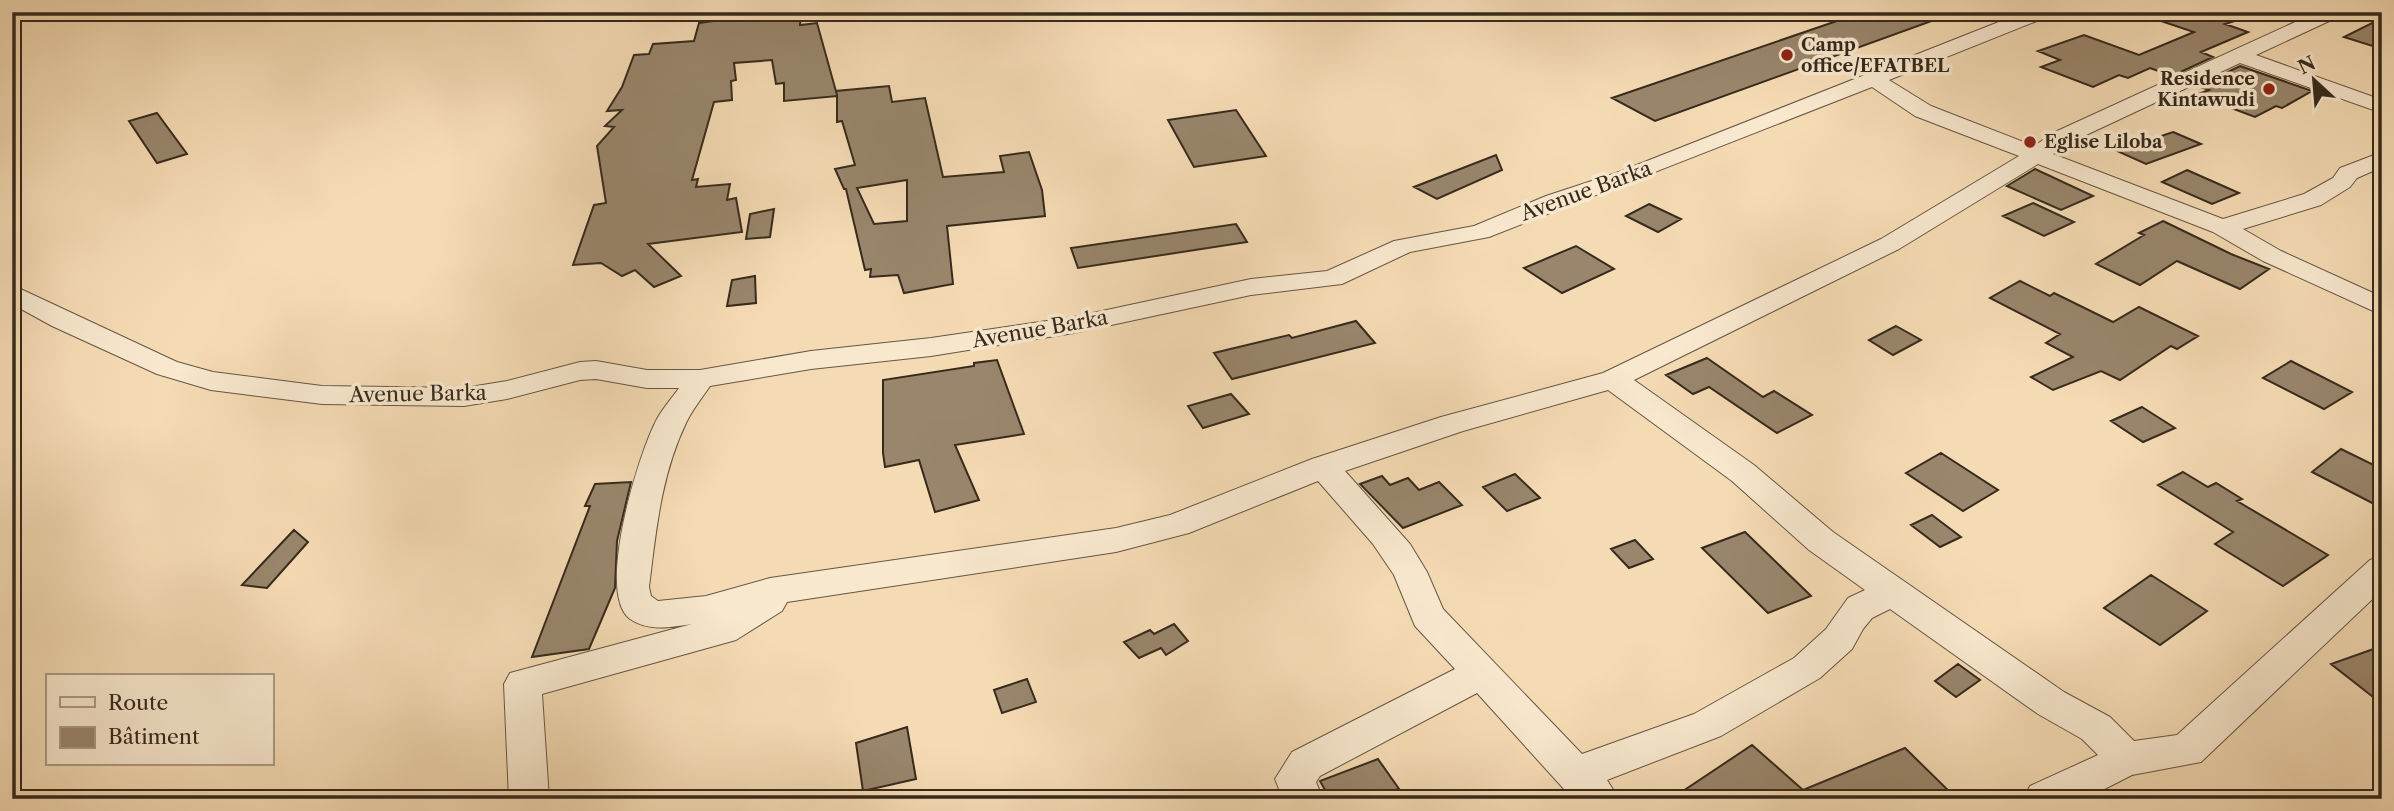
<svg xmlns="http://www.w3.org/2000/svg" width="2394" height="811" font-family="'Libre Caslon Text',serif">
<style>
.building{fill:#99866c;stroke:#362a1d;stroke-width:2;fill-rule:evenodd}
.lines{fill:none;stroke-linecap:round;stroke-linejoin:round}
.minor-casing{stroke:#665643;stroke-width:2}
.minor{fill:#f8e8ce;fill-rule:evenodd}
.poi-dot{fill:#8f2418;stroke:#f8e8ce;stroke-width:2.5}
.labels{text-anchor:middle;stroke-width:7;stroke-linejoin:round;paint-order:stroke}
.far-poi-label{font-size:18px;font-weight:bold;fill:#362a1d;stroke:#f8e8ce;text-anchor:start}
.street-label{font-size:21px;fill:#362a1d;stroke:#f8e8ce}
</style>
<rect width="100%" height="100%" fill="#f5dbb4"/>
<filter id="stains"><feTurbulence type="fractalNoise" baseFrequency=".00286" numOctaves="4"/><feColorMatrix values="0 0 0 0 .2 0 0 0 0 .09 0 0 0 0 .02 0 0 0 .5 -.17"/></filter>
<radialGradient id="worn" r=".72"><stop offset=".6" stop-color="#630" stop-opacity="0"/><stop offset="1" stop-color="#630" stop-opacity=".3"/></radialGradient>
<path class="building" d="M 779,12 L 780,16 L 801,15 L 800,25 L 817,23 L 837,95 L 836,91 L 889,86 L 892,102 L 925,98 L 943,177 L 1004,172 L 1000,156 L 1029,152 L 1042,190 L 1045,216 L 947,226 L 953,284 L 904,293 L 898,275 L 870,277 L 871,269 L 865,270 L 846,189 L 844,189 L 835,169 L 855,165 L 842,121 L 837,122 L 837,96 L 784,101 L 784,83 L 776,84 L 772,60 L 734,63 L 736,80 L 731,81 L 732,100 L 714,102 L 692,180 L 698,179 L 696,187 L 730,184 L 727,200 L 736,198 L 742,232 L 648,244 L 681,276 L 654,287 L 635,270 L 622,276 L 601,263 L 573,265 L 594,205 L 606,203 L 597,146 L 614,127 L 605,126 L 622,110 L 607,111 L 622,87 L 634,55 L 649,54 L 653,44 L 694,41 L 699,23 ZM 907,180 L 907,221 L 874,224 L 857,188 Z
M 1863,12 L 1948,12 L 1948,15 L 1655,121 L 1612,98 Z
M 2146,12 L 2249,12 L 2250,16 L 2225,24 L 2248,32 L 2201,52 L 2213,57 L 2172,76 L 2150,68 L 2128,78 L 2119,75 L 2093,87 L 2041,67 L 2060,60 L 2038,51 L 2084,35 L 2139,55 L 2194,32 L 2146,16 Z
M 2382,18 L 2382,49 L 2344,37 Z
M 2240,66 L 2312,91 L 2282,108 L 2276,106 L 2255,117 L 2196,95 L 2209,90 L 2198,86 Z
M 1236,110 L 1266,156 L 1194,167 L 1168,120 Z
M 157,113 L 187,154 L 157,163 L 129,121 Z
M 2173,132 L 2201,144 L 2146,164 L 2117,151 Z
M 1496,155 L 1502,170 L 1437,199 L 1414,187 Z
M 2035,169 L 2093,196 L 2061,210 L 2007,186 Z
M 2187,170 L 2239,193 L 2212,204 L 2162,182 Z
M 2033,203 L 2074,222 L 2044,236 L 2003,216 Z
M 1649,204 L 1681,219 L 1658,232 L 1626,216 Z
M 774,209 L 770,237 L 746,239 L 750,214 Z
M 2163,221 L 2231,254 L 2269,269 L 2240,289 L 2177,261 L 2140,285 L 2096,264 L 2144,235 L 2139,233 Z
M 1236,224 L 1247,242 L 1078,268 L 1071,248 Z
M 1576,246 L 1614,269 L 1562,293 L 1524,268 Z
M 755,276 L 756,303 L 727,306 L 732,280 Z
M 2020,281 L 2050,296 L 2054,293 L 2113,322 L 2139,307 L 2198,336 L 2177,349 L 2171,346 L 2120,380 L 2101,371 L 2053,390 L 2031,377 L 2073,357 L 2046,343 L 2060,334 L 1990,298 Z
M 1356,321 L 1375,343 L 1232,379 L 1214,353 L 1289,335 L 1292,338 Z
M 1896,326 L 1921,340 L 1893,355 L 1869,340 Z
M 1707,358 L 1763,397 L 1774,391 L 1812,415 L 1777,433 L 1709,387 L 1693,394 L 1666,375 Z
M 997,360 L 1024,434 L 955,445 L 979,500 L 935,512 L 919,460 L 885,467 L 883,453 L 883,380 L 974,366 L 974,363 Z
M 2291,361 L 2352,392 L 2324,409 L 2263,378 Z
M 1231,394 L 1249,414 L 1203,428 L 1188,406 Z
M 2142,407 L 2175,428 L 2143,442 L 2111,421 Z
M 2341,449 L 2382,469 L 2382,508 L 2312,472 Z
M 1941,453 L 1998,490 L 1963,511 L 1906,473 Z
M 2183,472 L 2208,487 L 2216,483 L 2242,499 L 2237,501 L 2328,555 L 2283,586 L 2215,544 L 2233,532 L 2158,485 Z
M 1515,474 L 1540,498 L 1507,511 L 1483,487 Z
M 1382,476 L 1390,485 L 1408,478 L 1419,490 L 1439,482 L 1462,505 L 1403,528 L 1360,484 Z
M 631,482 L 617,541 L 615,588 L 589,649 L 532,657 L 590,506 L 585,506 L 595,484 Z
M 1932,515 L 1961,537 L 1940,547 L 1911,525 Z
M 294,530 L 308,542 L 267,588 L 242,585 Z
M 1745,532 L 1811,596 L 1768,613 L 1702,548 Z
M 1635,540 L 1653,559 L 1629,568 L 1611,549 Z
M 2151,575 L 2207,611 L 2160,645 L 2104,608 Z
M 1174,624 L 1188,641 L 1166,655 L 1161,648 L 1139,658 L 1124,642 L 1150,630 L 1154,634 Z
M 2382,646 L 2382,704 L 2331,664 Z
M 1958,664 L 1980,680 L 1956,697 L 1935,681 Z
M 1027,679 L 1036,702 L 1002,713 L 994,690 Z
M 907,727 L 916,779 L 863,791 L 856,743 Z
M 1752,745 L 1803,790 L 1905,748 L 1957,799 L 1671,799 Z
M 1378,759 L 1399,789 L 1388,792 L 1391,799 L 1330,799 L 1320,781 Z"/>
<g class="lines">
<g class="minor-casing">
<path id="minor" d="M 2024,12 L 2051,12 L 2049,16 L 1889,80 L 1931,106 L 2034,146 L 2055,132 L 2317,12 L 2342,12 L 2340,16 L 2256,55 L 2382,100 L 2382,113 L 2240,63 L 2071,142 L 2053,154 L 2223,219 L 2304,194 L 2333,178 L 2340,168 L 2382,152 L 2382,167 L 2357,178 L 2350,187 L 2321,205 L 2243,229 L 2281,251 L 2382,297 L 2382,315 L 2263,261 L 2213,232 L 2038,164 L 1899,249 L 1634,380 L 1754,465 L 1833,532 L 2064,692 L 2110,717 L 2134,741 L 2177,735 L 2370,560 L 2382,556 L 2382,590 L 2201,762 L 2132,775 L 2085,799 L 2024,799 L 2030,786 L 2098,755 L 2082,739 L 2038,714 L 1890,609 L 1872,618 L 1863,629 L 1852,649 L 1820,678 L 1721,736 L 1607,780 L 1619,799 L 1573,799 L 1477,693 L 1320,776 L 1316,782 L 1323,799 L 1283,799 L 1275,779 L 1292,752 L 1455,669 L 1415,626 L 1394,575 L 1373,544 L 1318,481 L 1189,533 L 1116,552 L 787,602 L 782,611 L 736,640 L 542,694 L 549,799 L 509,799 L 504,684 L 510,673 L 692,624 C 671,627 649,632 630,619 C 595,593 639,452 657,419 C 663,408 672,398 679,388 L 647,388 L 596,379 L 580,380 L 507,399 L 464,406 L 322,404 L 211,390 L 157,374 L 52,326 L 12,304 L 12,285 L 177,362 L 213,372 L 322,386 L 464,388 L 507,381 L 580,362 L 596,361 L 647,370 L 700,370 L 811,351 L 931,338 L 1074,317 L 1251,279 L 1327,271 L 1394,241 L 1474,226 L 1546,196 L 1619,172 ZM 1872,87 L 1915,116 L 2019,156 L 1881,239 L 1603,373 L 1441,417 L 1312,459 L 1170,515 L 1116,528 L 770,578 L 706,596 L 658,601 L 651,596 L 649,587 C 656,531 661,475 686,423 C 692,410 702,398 710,386 L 811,369 L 931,356 L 1074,333 L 1251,295 L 1342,284 L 1410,252 L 1489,237 ZM 1608,390 L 1732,481 L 1809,550 L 1865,590 L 1848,598 L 1826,629 L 1794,658 L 1694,714 L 1582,754 L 1443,609 L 1427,572 L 1410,544 L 1345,471 L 1463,431 Z"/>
</g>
<use href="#minor" class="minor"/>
</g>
<g class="poi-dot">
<circle cx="1787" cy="55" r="7"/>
<circle cx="2269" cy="89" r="7"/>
<circle cx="2030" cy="142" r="7"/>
</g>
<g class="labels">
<g class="far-poi-label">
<text x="1801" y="51">Camp<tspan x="1801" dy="21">office/EFATBEL</tspan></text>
<text x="2255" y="85" text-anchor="end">Residence<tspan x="2255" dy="21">Kintawudi</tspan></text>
<text x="2044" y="148">Eglise Liloba</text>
</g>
<g class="street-label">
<text transform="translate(1586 191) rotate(-20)" y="7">Avenue Barka</text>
<text transform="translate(1040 329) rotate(-10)" y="7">Avenue Barka</text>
<text transform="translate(418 394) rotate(-1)" y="7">Avenue Barka</text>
</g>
</g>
<rect width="2394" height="811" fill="none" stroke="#f5dbb4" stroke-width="42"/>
<rect x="14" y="14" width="2366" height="783" fill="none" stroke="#362a1d" stroke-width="3.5"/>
<rect x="21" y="21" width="2352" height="769" fill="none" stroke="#362a1d" stroke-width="2"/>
<rect x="46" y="674" width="228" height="91" fill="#f8e8ce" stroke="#aa9c87" stroke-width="2"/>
<rect x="60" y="697" width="35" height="10" fill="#f8e8ce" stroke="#aa9c87" stroke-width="2"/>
<text x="108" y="710" font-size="21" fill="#362a1d">Route</text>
<rect x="60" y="727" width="35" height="21" fill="#99866c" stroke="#aa9c87" stroke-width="2"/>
<text x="108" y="744" font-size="21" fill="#362a1d">Bâtiment</text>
<g transform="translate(2314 80) rotate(334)" stroke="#f8e8ce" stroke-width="5" paint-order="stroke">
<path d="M0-5L12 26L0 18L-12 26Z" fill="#362a1d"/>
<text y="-10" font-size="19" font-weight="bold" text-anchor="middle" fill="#362a1d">N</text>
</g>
<rect width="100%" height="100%" filter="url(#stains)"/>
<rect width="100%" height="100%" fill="url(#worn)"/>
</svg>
